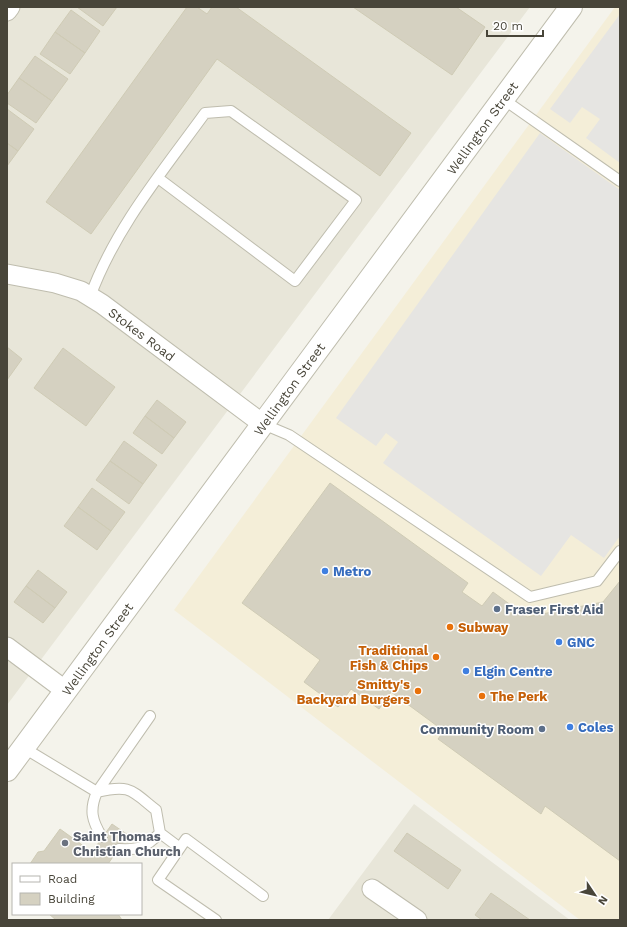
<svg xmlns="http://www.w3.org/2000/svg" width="627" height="927" font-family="'Work Sans',sans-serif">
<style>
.residential{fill:#e8e6d9}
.commercial{fill:#f4eed8}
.parking{fill:#e6e5e2}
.building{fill:#d5d1c1;stroke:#cfcbb5}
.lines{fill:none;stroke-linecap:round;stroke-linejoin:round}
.service-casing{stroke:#bfbdae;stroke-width:12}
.minor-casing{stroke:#bfbdae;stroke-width:21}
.tertiary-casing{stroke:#bfbdae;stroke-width:24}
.service{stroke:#fff;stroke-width:10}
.minor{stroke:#fff;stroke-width:19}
.tertiary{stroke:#fff;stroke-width:22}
.shop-dot{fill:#3f7fe0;stroke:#fff;stroke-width:1.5}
.service-dot{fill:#5c6f8a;stroke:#fff;stroke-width:1.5}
.food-dot{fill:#e8710a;stroke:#fff;stroke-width:1.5}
.worship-dot{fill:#6b7280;stroke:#fff;stroke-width:1.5}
.labels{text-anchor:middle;stroke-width:3;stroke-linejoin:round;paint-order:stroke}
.street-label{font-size:13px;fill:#484539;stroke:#fff}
.shop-label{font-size:13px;font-weight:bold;fill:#366cbe;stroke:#fff;text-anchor:start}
.service-label{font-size:13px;font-weight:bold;fill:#4e5e75;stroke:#fff;text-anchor:start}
.food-label{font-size:13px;font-weight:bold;fill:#c56008;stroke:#fff;text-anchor:start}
.worship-label{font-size:13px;font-weight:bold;fill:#5b616d;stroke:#fff;text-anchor:start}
</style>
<rect width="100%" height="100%" fill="#f4f3eb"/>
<path class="residential" d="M 7,7 L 530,7 L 7,705 Z
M 414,804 L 570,920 L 328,920 Z"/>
<path class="commercial" d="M 615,7 L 620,7 L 620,920 L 580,920 L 174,610 Z"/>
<path class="parking" d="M 620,14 L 620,163 L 586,138 L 600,119 L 582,107 L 570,123 L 550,109 Z
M 540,133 L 620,190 L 620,536 L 604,558 L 571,535 L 541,576 L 383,463 L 398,442 L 386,433 L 376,446 L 336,418 Z"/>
<path class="building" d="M 77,7 L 117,7 L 103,26 Z
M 187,7 L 197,7 L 207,14 L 212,7 L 236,7 L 411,133 L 380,176 L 217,59 L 91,234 L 46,202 Z
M 353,7 L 456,7 L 485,27 L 452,75 Z
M 71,10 L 100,31 L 85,53 L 55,32 Z
M 55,32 L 85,53 L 70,74 L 40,54 Z
M 35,56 L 68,79 L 52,101 L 19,78 Z
M 19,78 L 52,101 L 36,123 L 7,103 L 7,95 Z
M 7,109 L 34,129 L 18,151 L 7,143 Z
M 7,143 L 18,151 L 7,166 Z
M 7,347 L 22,359 L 7,380 Z
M 63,348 L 115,387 L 86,426 L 34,388 Z
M 157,400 L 186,422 L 174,438 L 145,416 Z
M 145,416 L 174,438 L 162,454 L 133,433 Z
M 124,441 L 157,465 L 143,484 L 110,461 Z
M 110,461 L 143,484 L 129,504 L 96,480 Z
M 330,483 L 468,583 L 462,592 L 482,606 L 493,592 L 527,617 L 603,602 L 620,581 L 620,861 L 545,806 L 541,814 L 438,739 L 444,731 L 391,692 L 379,709 L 351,689 L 338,707 L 304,682 L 320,660 L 242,603 Z
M 92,488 L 125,512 L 111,531 L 78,507 Z
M 78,507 L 111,531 L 97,550 L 64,526 Z
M 38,570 L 67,592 L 55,608 L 26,586 Z
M 26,586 L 55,608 L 43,623 L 14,602 Z
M 112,824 L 128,835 L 108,864 L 30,864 L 38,852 L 44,851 L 60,829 L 92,852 Z
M 407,833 L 461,870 L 448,889 L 394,851 Z
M 491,893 L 530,920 L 482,920 L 475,915 Z
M 49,914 L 118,914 L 122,920 L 56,920 Z"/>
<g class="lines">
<g class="service-casing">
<path id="service" d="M 503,99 L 620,181
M 90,297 C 115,228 163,171 205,113 L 231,111 L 356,200 L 295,281 L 158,178
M 263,424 L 289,435 L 530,597 L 597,581 L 620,551
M 24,748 L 97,792 L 150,716
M 102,837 C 92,821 89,810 97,792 C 130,784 131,790 156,810 L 160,833
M 119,849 C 140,850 145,848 160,833 L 180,848
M 216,920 L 158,880 L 186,839 L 263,896"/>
</g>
<g class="minor-casing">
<path id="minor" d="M 7,11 L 10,7
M 7,274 L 55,283 L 81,291 L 102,304 L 263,424
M 7,647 L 66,691
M 372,889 L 417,920"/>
</g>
<g class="tertiary-casing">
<path id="tertiary" d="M 7,770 L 571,7"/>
</g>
<use href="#service" class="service"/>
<use href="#minor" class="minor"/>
<use href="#tertiary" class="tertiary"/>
</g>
<g class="shop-dot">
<circle cx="325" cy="571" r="4"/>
<circle cx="559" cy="642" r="4"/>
<circle cx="466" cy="671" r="4"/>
<circle cx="570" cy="727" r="4"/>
</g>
<g class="service-dot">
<circle cx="497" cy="609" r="4"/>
<circle cx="542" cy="729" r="4"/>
</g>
<g class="food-dot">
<circle cx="450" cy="627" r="4"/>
<circle cx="436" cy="657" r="4"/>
<circle cx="418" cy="691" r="4"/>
<circle cx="482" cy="696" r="4"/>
</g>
<circle class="worship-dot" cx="65" cy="843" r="4"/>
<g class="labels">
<g class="street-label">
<text transform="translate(482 128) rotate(-54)" y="5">Wellington Street</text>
<text transform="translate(142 334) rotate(37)" y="5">Stokes Road</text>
<text transform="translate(289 389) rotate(-54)" y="5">Wellington Street</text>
<text transform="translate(97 649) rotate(-54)" y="5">Wellington Street</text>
</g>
<g class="shop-label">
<text x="333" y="576">Metro</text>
<text x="567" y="647">GNC</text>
<text x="474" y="676">Elgin Centre</text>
<text x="578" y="732">Coles</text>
</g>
<g class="service-label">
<text x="505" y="614">Fraser First Aid</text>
<text x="534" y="734" text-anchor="end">Community Room</text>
</g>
<g class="food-label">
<text x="458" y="632">Subway</text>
<text x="428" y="655" text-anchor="end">Traditional<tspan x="428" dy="15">Fish &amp; Chips</tspan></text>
<text x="410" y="689" text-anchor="end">Smitty's<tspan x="410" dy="15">Backyard Burgers</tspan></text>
<text x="490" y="701">The Perk</text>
</g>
<g class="worship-label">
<text x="73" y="841">Saint Thomas<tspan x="73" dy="15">Christian Church</tspan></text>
</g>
</g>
<rect width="627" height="927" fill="none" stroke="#484539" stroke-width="16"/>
<rect x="12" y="863" width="130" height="52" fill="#ffffff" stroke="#b6b5b0"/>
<rect x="20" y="876" width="20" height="6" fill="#ffffff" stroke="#b6b5b0"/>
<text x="48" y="883" font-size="12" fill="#484539">Road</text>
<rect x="20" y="893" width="20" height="12" fill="#d5d1c1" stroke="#b6b5b0"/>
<text x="48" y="903" font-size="12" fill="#484539">Building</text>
<g transform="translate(595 895) rotate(125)" stroke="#ffffff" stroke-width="3" paint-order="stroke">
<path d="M0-3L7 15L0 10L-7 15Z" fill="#484539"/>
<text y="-6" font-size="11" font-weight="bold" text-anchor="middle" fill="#484539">N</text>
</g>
<path d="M487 30v6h56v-6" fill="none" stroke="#484539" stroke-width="2"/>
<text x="493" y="30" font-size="12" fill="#484539" stroke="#ffffff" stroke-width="3" paint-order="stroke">20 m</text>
</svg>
